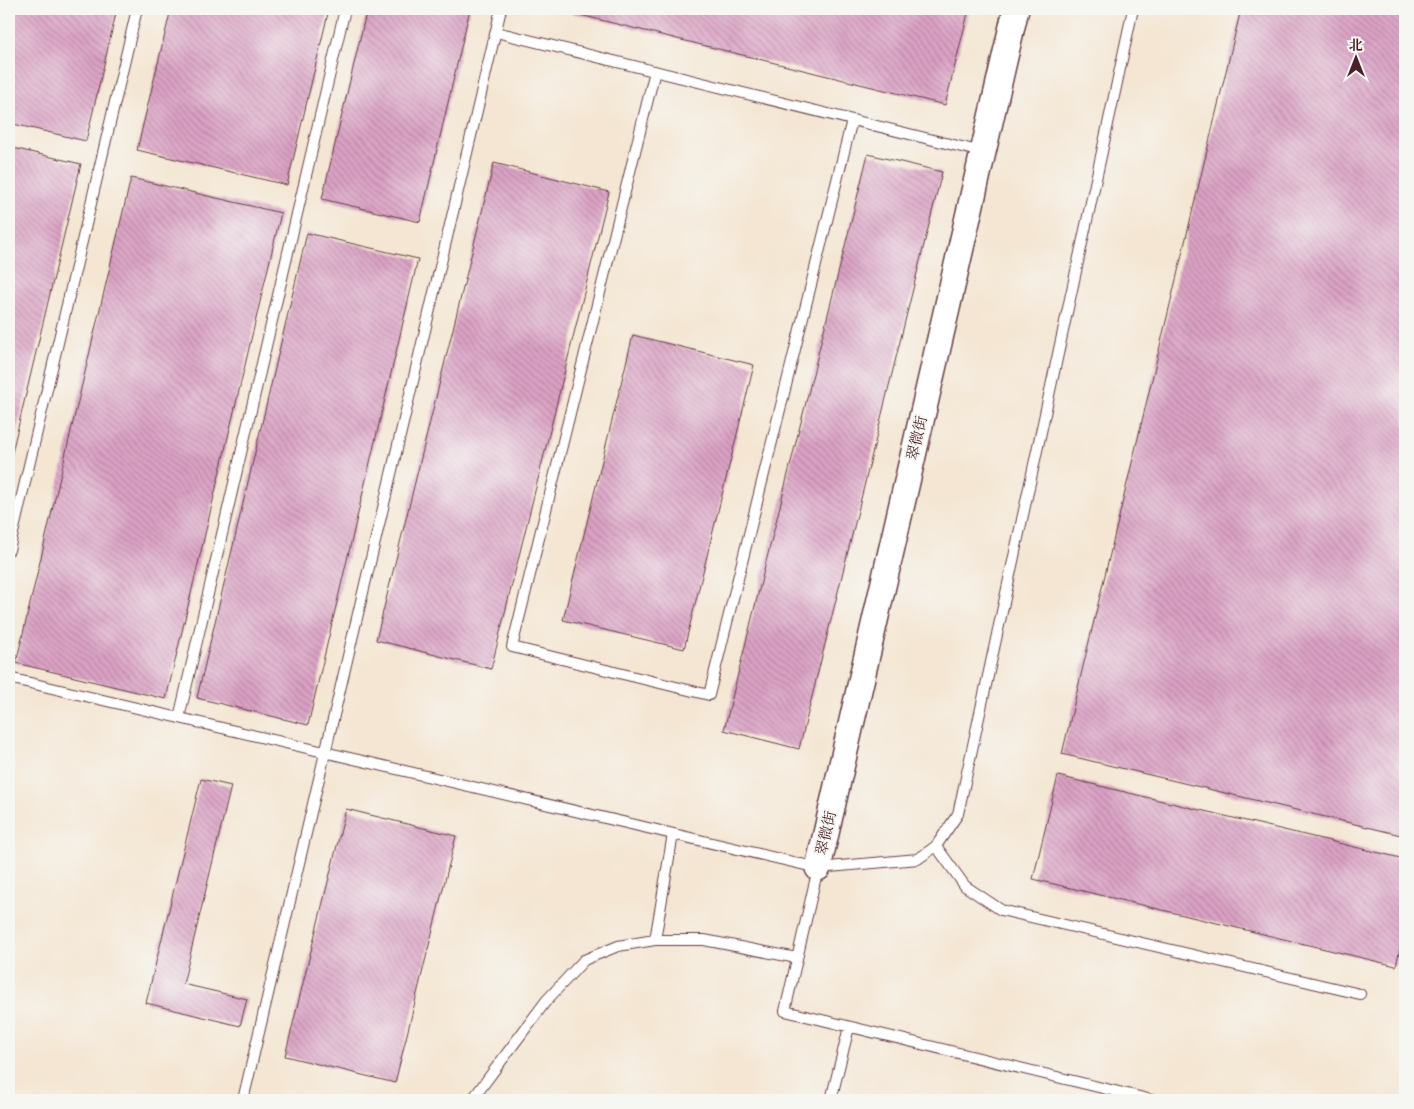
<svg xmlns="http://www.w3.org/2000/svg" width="1414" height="1109" font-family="'Sorts Mill Goudy','Noto Serif SC',serif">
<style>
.building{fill:url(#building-back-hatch)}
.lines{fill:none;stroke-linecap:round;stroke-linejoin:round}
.service-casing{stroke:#643d44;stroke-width:12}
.tertiary-casing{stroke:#643d44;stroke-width:28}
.service{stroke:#fff;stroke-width:10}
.tertiary{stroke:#fff;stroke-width:25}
.labels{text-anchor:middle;stroke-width:4;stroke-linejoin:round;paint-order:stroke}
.street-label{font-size:15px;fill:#4a1f2b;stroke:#f6f6f2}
</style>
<defs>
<pattern id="building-back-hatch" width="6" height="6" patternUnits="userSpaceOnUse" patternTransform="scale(1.25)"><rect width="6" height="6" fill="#dba2c5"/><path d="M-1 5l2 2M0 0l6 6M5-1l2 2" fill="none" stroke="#b483a0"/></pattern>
</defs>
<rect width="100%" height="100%" fill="#f6f6f2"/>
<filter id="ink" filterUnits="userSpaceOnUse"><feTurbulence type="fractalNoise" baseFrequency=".02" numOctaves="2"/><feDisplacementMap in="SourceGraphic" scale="10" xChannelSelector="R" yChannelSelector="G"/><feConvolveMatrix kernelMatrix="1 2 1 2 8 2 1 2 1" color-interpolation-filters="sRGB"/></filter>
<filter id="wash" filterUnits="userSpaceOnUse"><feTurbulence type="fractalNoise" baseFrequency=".0096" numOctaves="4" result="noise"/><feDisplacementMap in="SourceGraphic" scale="20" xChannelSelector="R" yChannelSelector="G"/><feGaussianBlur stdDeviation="1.12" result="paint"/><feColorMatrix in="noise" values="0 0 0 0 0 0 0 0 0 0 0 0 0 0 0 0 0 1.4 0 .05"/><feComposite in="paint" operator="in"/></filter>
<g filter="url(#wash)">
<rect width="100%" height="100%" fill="#f4e6d3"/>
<g id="blocks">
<path class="building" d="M 9,9 L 117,9 L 86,141 L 9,123 Z
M 171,9 L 329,9 L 287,185 L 137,150 Z
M 367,9 L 470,9 L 420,222 L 322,199 Z
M 556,9 L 969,9 L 945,105 Z
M 1241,9 L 1405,9 L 1405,836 L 1062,754 Z
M 13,148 L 81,164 L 9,465 L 9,167 Z
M 868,154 L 942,172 L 799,749 L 724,730 Z
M 494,163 L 609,192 L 491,669 L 376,640 Z
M 131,178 L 281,213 L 166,699 L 16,663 Z
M 307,233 L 418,259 L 308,725 L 197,698 Z
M 633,335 L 754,365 L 684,649 L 563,620 Z
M 1058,776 L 1405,859 L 1405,926 L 1396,966 L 1033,879 Z
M 201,779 L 231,786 L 183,984 L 247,999 L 240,1026 L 146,1003 Z
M 346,809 L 456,836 L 395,1083 L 285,1056 Z"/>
</g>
</g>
<g filter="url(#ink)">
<use href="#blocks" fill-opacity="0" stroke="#643d44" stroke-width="1"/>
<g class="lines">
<g class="service-casing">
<path id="service" d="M 496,32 L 982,152
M 655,71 L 512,647 L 709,695 L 852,120
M 9,550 L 137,9
M 9,678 L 818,868 L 918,859 L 936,846 L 958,814 L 1133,9
M 179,718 L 345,9
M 936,846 L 965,886 L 1001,910 L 1360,994
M 818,868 L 785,1011 L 1152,1100
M 655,940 L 673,834
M 243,1100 L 501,9
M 472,1100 L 546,1001 L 584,960 L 618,946 L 655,940 L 704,940 L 797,958
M 831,1100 L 849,1027"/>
</g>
<g class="tertiary-casing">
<path id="tertiary" d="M 818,868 L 1016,9"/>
</g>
<use href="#service" class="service"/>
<use href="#tertiary" class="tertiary"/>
</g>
</g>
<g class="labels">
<g class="street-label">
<text transform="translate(917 438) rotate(-77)" y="5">翠微街</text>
<text transform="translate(826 833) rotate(-77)" y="5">翠微街</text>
</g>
</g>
<rect width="1414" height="1109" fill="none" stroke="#f6f6f2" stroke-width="30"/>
<g transform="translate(1356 58)" stroke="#f6f6f2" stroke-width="4" paint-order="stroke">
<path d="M0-4L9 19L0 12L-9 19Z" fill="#4a1f2b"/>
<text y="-8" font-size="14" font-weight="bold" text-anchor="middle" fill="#4a1f2b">北</text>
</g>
</svg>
